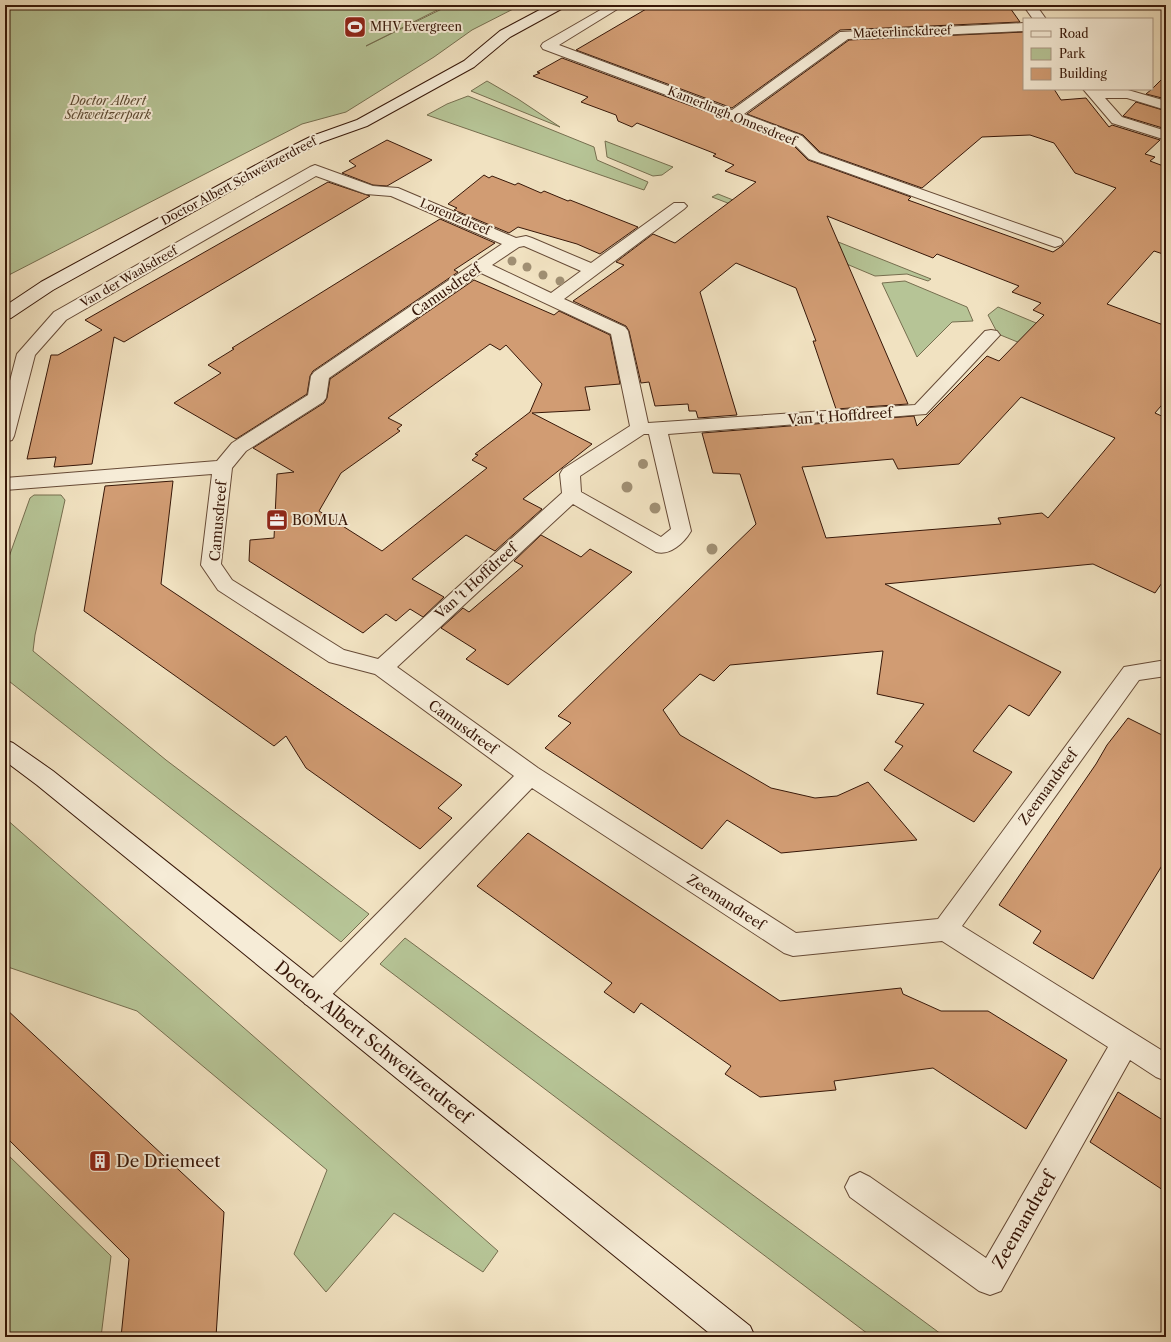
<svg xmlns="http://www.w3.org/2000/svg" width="1171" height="1342" font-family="'Libre Caslon Text',serif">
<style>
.green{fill:#b6c496;stroke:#766e4f}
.building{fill:#d19c73;stroke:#371708;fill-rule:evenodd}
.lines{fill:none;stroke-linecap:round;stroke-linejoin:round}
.street-casing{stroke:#664a36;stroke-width:2}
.secondary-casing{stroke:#371708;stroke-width:2}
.street{fill:#f6ecd7;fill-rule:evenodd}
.secondary{fill:#f6ecd7;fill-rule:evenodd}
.tree{fill:#a08f73}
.labels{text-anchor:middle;stroke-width:4;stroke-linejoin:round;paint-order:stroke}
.far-poi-label{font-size:12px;fill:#371708;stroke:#f6ecd7;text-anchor:start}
.far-street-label{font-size:12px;fill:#371708;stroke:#f6ecd7}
.far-park-label{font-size:12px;font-style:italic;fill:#5d4b33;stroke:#f6ecd7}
.street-label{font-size:14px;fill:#371708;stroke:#f6ecd7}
.poi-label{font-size:14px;fill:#371708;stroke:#f6ecd7;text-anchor:start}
.near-street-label{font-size:17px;fill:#371708;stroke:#f6ecd7}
.near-poi-label{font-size:17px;fill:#371708;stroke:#f6ecd7;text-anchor:start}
</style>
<rect width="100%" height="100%" fill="#f1e2c1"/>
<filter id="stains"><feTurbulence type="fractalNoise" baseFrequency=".005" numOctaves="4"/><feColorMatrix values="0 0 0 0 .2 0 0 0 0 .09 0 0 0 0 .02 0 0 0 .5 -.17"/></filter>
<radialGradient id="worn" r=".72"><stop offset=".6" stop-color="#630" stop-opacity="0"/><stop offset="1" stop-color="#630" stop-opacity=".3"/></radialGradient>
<path class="green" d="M 5,5 L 447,5 L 366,46 L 450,5 L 521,5 L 472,30 L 434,57 L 346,112 L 302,124 L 5,277 Z
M 487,81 L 518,99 L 560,127 L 471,91 Z
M 468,96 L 594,147 L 597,160 L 648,182 L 644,190 L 427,115 L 447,104 Z
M 605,141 L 673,167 L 662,175 L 653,176 L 607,157 Z
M 718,194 L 931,279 L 928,281 L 907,274 L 875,276 L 740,219 L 746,210 L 712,197 Z
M 905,281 L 967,307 L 973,321 L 952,322 L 917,357 L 882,283 Z
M 998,307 L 1117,357 L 1086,370 L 998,334 L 988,315 Z
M 34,495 L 61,495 L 65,500 L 35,635 L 33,651 L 166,760 L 369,914 L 341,942 L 5,678 L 5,568 L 30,498 Z
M 5,818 L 498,1251 L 483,1272 L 394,1213 L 326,1292 L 294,1254 L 327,1170 L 137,1011 L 5,966 Z
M 405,938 L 945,1337 L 872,1337 L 380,964 Z
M 5,1152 L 111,1256 L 101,1337 L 5,1337 Z"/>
<path class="building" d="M 653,5 L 1008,5 L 1020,22 L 840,30 L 732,108 L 576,50 Z
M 1024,32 L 1024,89 L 1054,89 L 1061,100 L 1086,98 L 1109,127 L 1112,125 L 1160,140 L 1145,154 L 1155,157 L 1150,161 L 1166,167 L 1166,255 L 1154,251 L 1107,304 L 1166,326 L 1166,400 L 1155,413 L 1166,418 L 1166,577 L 1155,593 L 1093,564 L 885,584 L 1061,672 L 1029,716 L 1009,705 L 973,751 L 1012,772 L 974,822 L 884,770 L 903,746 L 895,742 L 924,704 L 877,694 L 883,651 L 730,665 L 714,681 L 700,674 L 663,710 L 680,735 L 771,788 L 815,798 L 837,796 L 868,782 L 917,840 L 781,853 L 727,820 L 702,849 L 545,748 L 571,723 L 558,716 L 756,524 L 740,474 L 713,473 L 702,433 L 914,416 L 917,426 L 987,356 L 999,361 L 1044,315 L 1033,310 L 1041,303 L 1012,292 L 1019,286 L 937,254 L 933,258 L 827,216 L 908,404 L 836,409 L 813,341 L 816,341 L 796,288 L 736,263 L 700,292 L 737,415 L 698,418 L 696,411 L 689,411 L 688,404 L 655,406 L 649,382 L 641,383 L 629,331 L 626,326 L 573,301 L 624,265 L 616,262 L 653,234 L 675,243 L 756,182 L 725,171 L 734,165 L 713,156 L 716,154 L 637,123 L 632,127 L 618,121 L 616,115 L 581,102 L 588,97 L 533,76 L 540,73 L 537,72 L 562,58 L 791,143 L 808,160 L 911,197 L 908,200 L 1053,252 L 1062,246 L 1116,188 L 1075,173 L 1054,143 L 1030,135 L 982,137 L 922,188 L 820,152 L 803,135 L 747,114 L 849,40 ZM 1021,397 L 1115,438 L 1048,518 L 1042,513 L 998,518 L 1001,524 L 826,538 L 802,467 L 893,459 L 898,469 L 959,464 Z
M 1166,75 L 1166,99 L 1146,94 L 1152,89 Z
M 1136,102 L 1166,111 L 1166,129 L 1123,116 Z
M 387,140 L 432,160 L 387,186 L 373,185 L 342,173 L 356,166 L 349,161 Z
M 484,175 L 489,178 L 492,176 L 515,185 L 518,183 L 541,193 L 544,191 L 568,201 L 570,200 L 638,227 L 600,254 L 577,244 L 518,227 L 509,233 L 454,210 L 457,208 L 448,204 Z
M 328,182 L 370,196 L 124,342 L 114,337 L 92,464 L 54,467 L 56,457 L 27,459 L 51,355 L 58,355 L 102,330 L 85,320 Z
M 440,219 L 495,243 L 454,270 L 458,272 L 313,371 L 310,376 L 307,394 L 236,439 L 174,403 L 221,373 L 208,365 L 234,349 L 232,348 Z
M 474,280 L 554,315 L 559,311 L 610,335 L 620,384 L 585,387 L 590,410 L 532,413 L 592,444 L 523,499 L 542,509 L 495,551 L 466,535 L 412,579 L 444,597 L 423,617 L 410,609 L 396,621 L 386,614 L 363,633 L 249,561 L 250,540 L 274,538 L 277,474 L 294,472 L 253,448 L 324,403 L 327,398 L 330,379 ZM 490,344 L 500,350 L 506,345 L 542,384 L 530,412 L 475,454 L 478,455 L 472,460 L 487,468 L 382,551 L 319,511 L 341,473 L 400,431 L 397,429 L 402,425 L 388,418 Z
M 173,481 L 161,584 L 462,785 L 438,808 L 452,818 L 420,849 L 306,768 L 286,736 L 274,746 L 84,611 L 105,486 Z
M 541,535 L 581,557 L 590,549 L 632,572 L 508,685 L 466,659 L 476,650 L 441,628 L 463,608 L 469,612 L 523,566 L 514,561 Z
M 1128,718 L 1166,737 L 1166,859 L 1093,979 L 1033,943 L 1041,931 L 999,905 L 1096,764 L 1107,745 Z
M 528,833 L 780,1001 L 901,988 L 903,994 L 941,1011 L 988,1011 L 1067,1060 L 1026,1129 L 933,1068 L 834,1081 L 836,1090 L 760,1097 L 725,1074 L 731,1066 L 641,1003 L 634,1013 L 604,992 L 612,983 L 477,886 Z
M 5,1008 L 224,1212 L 216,1337 L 121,1337 L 129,1259 L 5,1136 Z
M 1118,1092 L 1166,1122 L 1166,1192 L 1090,1142 Z"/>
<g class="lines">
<g class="street-casing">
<path id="street" d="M 609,5 L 624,5 L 559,45 L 732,110 L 840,32 L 1024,23 L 1024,31 L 848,39 L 744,114 L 802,136 L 819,153 L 1061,239 L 1063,242 L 1061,245 L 1055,247 L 1049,245 L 809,159 L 792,142 L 543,49 L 541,46 L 543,43 Z
M 1023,5 L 1036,5 L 1046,19 L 1033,19 Z
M 1083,89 L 1128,90 L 1166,101 L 1166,110 L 1127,98 L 1105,98 L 1122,117 L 1166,131 L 1166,140 L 1112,123 Z
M 315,165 L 373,186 L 398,188 L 516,238 L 526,236 L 532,238 L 591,263 L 674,203 L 684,203 L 687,206 L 684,209 L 564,299 L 625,327 L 628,331 L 648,423 L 915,405 L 985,331 L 991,330 L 997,331 L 1000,335 L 926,414 L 668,434 L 691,531 C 684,543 670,556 656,552 L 573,504 L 397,667 L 538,768 L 796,933 L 938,919 L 1124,667 L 1166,660 L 1166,676 L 1139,680 L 962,926 L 1166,1053 L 1166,1081 L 1156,1077 L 1130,1060 L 1001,1291 L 990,1295 L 979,1291 L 850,1197 L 845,1187 L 850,1177 L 860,1172 L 870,1177 L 986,1258 L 1108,1047 L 942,941 L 793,956 L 784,953 L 532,788 L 323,1004 L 314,1007 L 305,1004 L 301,995 L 305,986 L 514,776 L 375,674 L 329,662 L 218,590 L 201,565 L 212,474 L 5,490 L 5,478 L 217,461 L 232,443 L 308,395 L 311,376 L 314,372 L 502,244 L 391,196 L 366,194 L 316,176 L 66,320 L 35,355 L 14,436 L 12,440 L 5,442 L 5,400 L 17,354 L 54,312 L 310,167 ZM 524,246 L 581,271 L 551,293 L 492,265 L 519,247 ZM 481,273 L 611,334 L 630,426 L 563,469 L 560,474 L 562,493 L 378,659 L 344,650 L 232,580 L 221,564 L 232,468 L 246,451 L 323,402 L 326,398 L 329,378 ZM 644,434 L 649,434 L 671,529 L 661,537 L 581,492 L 580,476 Z"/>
</g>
<g class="secondary-casing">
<path id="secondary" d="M 549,5 L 564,5 L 563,8 L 510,37 L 474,67 L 367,126 L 322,142 L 288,159 L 53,290 L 11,318 L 5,319 L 5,306 L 41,282 L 278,153 L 312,136 L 357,120 L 464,61 L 500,31 Z
M 5,740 L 13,743 L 53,771 L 750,1326 L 755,1337 L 714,1337 L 37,785 L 5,761 Z"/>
</g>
<use href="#street" class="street"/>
<use href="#secondary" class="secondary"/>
</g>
<g class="tree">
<circle cx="512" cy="261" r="4.5"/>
<circle cx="527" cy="267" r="4.5"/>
<circle cx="543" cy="275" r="4.5"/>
<circle cx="560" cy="281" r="4.5"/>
<circle cx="643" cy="464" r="5"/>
<circle cx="627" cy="487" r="5.5"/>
<circle cx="655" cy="508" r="5.5"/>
<circle cx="712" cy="549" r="5.5"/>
</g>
<defs>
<g id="stadium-square" transform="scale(1.15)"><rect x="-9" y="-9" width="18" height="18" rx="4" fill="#8f2418" stroke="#f6ecd7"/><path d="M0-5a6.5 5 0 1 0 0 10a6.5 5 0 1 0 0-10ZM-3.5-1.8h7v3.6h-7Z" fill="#fff"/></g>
<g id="office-square" transform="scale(1.15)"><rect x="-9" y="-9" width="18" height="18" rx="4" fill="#8f2418" stroke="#f6ecd7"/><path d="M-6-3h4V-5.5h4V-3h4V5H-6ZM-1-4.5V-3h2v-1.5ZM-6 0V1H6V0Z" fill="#fff"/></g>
<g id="building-square" transform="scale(1.15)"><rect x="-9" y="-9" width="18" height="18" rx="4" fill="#8f2418" stroke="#f6ecd7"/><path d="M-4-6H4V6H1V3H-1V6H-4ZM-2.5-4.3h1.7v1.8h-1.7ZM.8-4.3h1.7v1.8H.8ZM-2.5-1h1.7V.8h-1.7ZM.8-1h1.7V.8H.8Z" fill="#fff"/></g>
</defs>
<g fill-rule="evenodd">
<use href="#stadium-square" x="355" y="27"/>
<use href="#office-square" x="277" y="520"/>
<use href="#building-square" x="100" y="1161"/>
</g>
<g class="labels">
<g class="far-poi-label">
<text x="370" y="31">MHV Evergreen</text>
</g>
<g class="far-street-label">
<text transform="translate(902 32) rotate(-2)" y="4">Maeterlinckdreef</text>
<text transform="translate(732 116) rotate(22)" y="4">Kamerlingh Onnesdreef</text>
<text transform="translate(239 181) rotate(-28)" y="4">Doctor Albert Schweitzerdreef</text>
<text transform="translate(455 217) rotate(23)" y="4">Lorentzdreef</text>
<text transform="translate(129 277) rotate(-30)" y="4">Van der Waalsdreef</text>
</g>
<g class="far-park-label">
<text x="108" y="105">Doctor Albert<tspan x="108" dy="14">Schweitzerpark</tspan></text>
</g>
<g class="street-label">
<text transform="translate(446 290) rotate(-35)" y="5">Camusdreef</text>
<text transform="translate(840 416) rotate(-4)" y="5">Van 't Hoffdreef</text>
<text transform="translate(218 521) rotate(-85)" y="5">Camusdreef</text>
<text transform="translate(476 581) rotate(-42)" y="5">Van 't Hoffdreef</text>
<text transform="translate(463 727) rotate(36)" y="5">Camusdreef</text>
<text transform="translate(1048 787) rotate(-54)" y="5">Zeemandreef</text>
<text transform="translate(726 902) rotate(33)" y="5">Zeemandreef</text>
</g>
<g class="poi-label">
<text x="292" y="525">BOMUA</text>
</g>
<g class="near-street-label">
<text transform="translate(373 1042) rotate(39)" y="6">Doctor Albert Schweitzerdreef</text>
<text transform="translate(1024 1220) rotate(-60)" y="6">Zeemandreef</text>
</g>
<g class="near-poi-label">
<text x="116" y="1167">De Driemeet</text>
</g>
</g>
<rect width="1171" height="1342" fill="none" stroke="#f1e2c1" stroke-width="20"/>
<rect x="6" y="6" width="1159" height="1330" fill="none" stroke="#371708" stroke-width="2"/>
<rect x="10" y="10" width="1151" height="1322" fill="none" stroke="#371708"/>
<rect x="1023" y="18" width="130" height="72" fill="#f6ecd7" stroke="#aa9784"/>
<rect x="1031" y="31" width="20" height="6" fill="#f6ecd7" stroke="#aa9784"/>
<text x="1059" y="38" font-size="12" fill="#371708">Road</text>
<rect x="1031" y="48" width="20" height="12" fill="#b6c496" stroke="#aa9784"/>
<text x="1059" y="58" font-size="12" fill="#371708">Park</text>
<rect x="1031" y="68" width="20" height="12" fill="#d19c73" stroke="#aa9784"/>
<text x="1059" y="78" font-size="12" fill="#371708">Building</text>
<rect width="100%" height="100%" filter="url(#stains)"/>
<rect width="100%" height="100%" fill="url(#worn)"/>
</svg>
